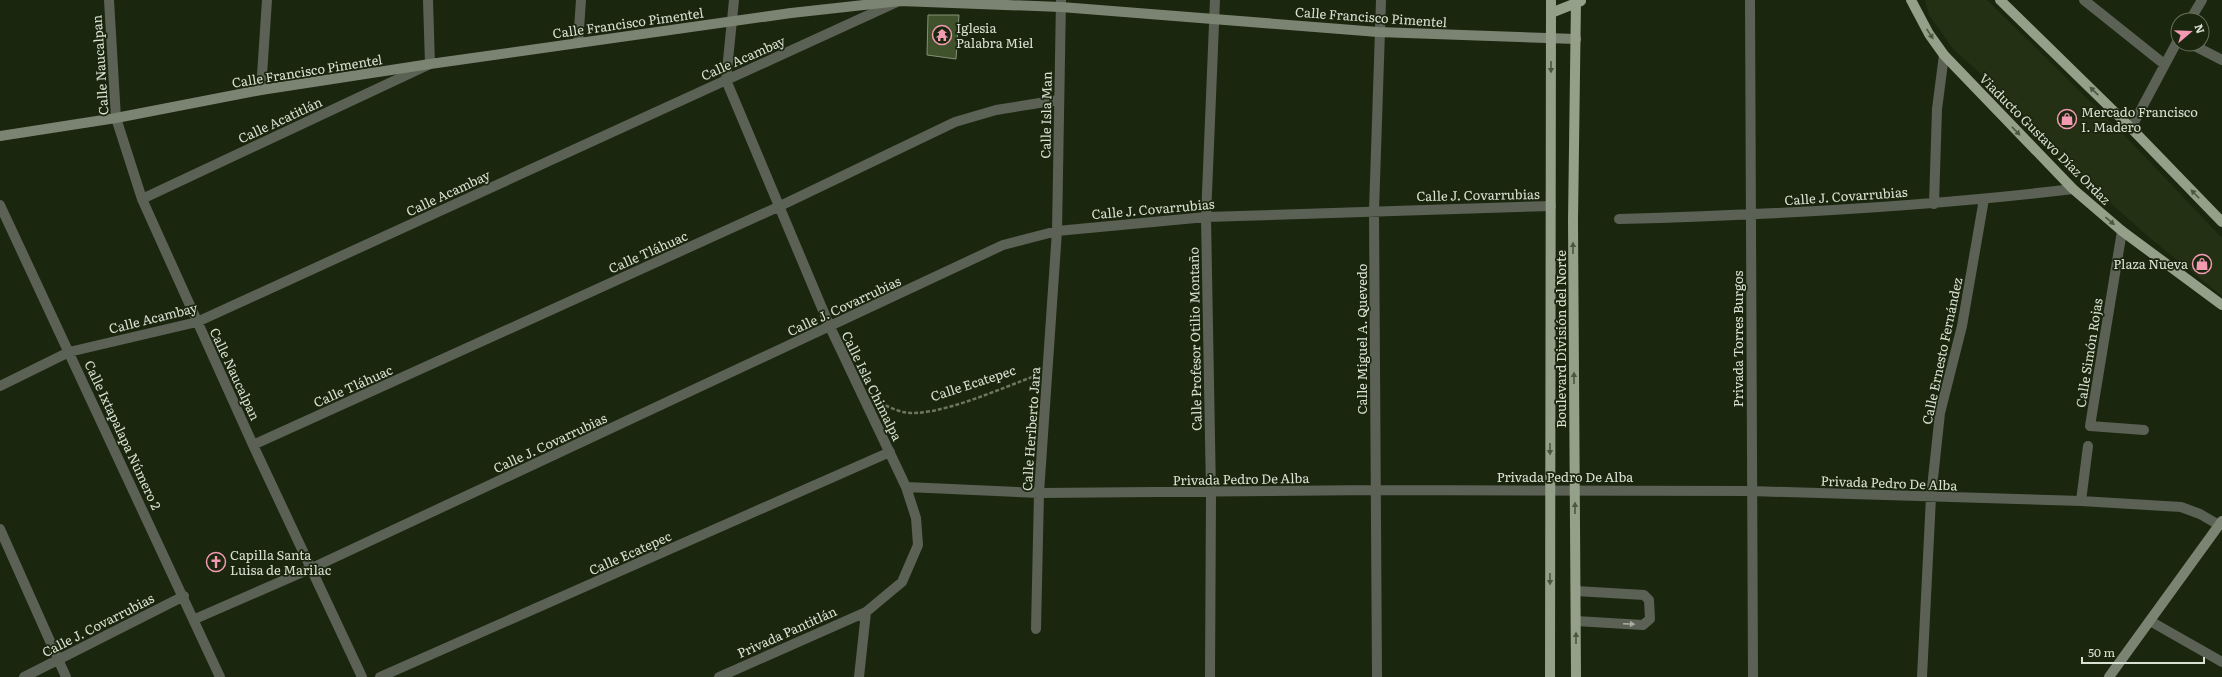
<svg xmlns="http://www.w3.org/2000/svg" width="2222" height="677" font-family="Literata,serif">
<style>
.built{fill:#233013}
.building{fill:#40522b;stroke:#859277}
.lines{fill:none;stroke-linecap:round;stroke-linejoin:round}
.path{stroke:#6c7562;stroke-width:2.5;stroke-dasharray:4 2;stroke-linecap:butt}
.lane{stroke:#5b6155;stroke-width:10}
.street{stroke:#5b6155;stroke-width:10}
.secondary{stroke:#7b8472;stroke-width:10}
.primary{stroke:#94a089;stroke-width:10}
.oneway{fill:#4b5740}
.oneway2{fill:#a7aea1}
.labels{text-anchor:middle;stroke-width:3.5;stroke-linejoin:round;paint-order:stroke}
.street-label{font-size:13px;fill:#dae1d3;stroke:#1b260f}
.poi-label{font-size:13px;fill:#dae1d3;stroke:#1b260f;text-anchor:start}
</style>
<rect width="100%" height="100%" fill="#1b260f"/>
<path class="built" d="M 1925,0 L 1987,0 L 2129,140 L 2222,238 L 2222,296 L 2151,239 L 2079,175 L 2007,97 L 1954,50 L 1929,15 Z"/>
<path class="building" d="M 928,15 L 959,15 L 956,59 L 927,55 Z"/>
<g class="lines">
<path class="path" d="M 880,403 C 887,406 895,410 903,412 C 934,419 1004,387 1035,376"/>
<path class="lane" d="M 1576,591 L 1644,595 L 1649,600 L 1650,619 L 1643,625 L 1576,621"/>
<path class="street" d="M 109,0 L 116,118 L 142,199 L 253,445 L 362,677
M 1750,0 L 1753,677
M 2084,0 L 2164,64
M 2190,20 L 2202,0
M 578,43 L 581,0
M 2191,44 L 2222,60
M 261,90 L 267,0
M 2131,128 L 2178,40
M 142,199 L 430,64 L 428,0
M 1934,204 L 1937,109 L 1944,55
M 0,205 L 220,677
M 1619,219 C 1771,215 1922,207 2073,189
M 2122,231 L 2090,426 L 2144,430
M 0,386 L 69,352 L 197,322 L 897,2
M 253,445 L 778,207 L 955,122 L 996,110 L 1058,100
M 906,487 L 1039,493 L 1375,490 L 1751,491 L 2081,501 L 2181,507 L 2200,514 L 2219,525
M 2081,501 L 2088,446
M 0,529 L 66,677
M 195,619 L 312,568 L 1003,245 L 1057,231 L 1206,217 L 1551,206
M 2150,621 L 2222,662
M 1036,629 L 1039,493 L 1057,231 L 1061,0
M 24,677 L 184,596
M 380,677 L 890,452
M 719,677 L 866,612 L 902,582 L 918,545 L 916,518 L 906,487 L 830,327 L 726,80 L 734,0
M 859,677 L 866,612
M 1210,677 L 1211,493 L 1206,217 L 1215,0
M 1377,677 L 1374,211 L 1381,0
M 1922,677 L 1931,497 L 1940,413 L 1962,326 L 1984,199"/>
<path class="secondary" d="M 0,136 L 116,118 L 261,90 L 430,64 L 791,13 L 900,1 L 1061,7 L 1378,32 L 1576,39
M 2109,677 L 2222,521"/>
<path class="primary" d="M 1911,0 L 1929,34 L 1944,55 L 2073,189 L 2122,231 L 2222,305
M 2000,0 L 2131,128 L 2222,222
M 1551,13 L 1581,1
M 1550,677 L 1551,0
M 1576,677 L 1573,221 L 1576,0"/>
</g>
<defs><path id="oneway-solid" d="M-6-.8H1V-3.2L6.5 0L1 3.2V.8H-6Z"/></defs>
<g class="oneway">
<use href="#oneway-solid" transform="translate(1930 34) rotate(57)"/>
<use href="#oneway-solid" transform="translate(1551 67) rotate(90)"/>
<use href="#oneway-solid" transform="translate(2094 91) rotate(-136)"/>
<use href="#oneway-solid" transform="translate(2016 131) rotate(46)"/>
<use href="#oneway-solid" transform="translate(2195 194) rotate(-134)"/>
<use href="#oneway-solid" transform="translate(2110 221) rotate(40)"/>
<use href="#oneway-solid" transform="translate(1573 248) rotate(-90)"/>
<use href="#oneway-solid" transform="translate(1574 378) rotate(-90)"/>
<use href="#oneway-solid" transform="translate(1550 449) rotate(90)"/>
<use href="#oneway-solid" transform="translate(1575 508) rotate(-90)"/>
<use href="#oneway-solid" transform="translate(1550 579) rotate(90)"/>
<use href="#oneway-solid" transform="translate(1576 638) rotate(-90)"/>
</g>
<use class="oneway2" href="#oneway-solid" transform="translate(1629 624) rotate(3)"/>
<defs>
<g id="temple-ring" transform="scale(1)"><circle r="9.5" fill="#1b260f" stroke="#f19ab1" stroke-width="1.5"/><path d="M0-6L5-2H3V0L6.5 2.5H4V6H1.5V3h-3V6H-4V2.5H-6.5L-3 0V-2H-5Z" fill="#f19ab1"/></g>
<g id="shop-ring" transform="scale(1)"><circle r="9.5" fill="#1b260f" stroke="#f19ab1" stroke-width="1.5"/><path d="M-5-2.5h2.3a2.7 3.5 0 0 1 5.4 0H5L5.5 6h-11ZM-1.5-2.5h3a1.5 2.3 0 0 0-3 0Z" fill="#f19ab1"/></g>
<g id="church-ring" transform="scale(1)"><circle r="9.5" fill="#1b260f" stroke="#f19ab1" stroke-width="1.5"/><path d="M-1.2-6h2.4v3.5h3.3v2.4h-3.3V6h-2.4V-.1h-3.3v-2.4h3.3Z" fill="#f19ab1"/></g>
</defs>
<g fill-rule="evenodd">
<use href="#temple-ring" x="942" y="35"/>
<use href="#shop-ring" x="2067" y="119"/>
<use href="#shop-ring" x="2202" y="264"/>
<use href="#church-ring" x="216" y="562"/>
</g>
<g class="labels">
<g class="street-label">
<text transform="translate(1371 17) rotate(4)" y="5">Calle Francisco Pimentel</text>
<text transform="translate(628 23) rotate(-8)" y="5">Calle Francisco Pimentel</text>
<text transform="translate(743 58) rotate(-24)" y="5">Calle Acambay</text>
<text transform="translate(100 65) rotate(-94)" y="5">Calle Naucalpan</text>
<text transform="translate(307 71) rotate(-9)" y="5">Calle Francisco Pimentel</text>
<text transform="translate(1046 115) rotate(-89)" y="5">Calle Isla Man</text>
<text transform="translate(280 120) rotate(-25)" y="5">Calle Acatitlán</text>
<text transform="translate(2045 139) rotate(45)" y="5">Viaducto Gustavo Díaz Ordaz</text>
<text transform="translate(448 193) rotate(-25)" y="5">Calle Acambay</text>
<text transform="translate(1478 195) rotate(-1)" y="5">Calle J. Covarrubias</text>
<text transform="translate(1846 196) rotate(-4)" y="5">Calle J. Covarrubias</text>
<text transform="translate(1153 209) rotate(-5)" y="5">Calle J. Covarrubias</text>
<text transform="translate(648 252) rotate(-24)" y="5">Calle Tláhuac</text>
<text transform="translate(844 306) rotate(-25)" y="5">Calle J. Covarrubias</text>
<text transform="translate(153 318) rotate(-14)" y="5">Calle Acambay</text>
<text transform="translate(1195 339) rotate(-91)" y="5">Calle Profesor Otilio Montaño</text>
<text transform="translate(1362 339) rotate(-90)" y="5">Calle Miguel A. Quevedo</text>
<text transform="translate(1561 339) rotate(-90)" y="5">Boulevard División del Norte</text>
<text transform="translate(1738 339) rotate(-90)" y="5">Privada Torres Burgos</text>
<text transform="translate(1942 351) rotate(-78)" y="5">Calle Ernesto Fernández</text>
<text transform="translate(2089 353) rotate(-81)" y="5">Calle Simón Rojas</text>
<text transform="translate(235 374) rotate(65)" y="5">Calle Naucalpan</text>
<text transform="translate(973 383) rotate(-18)" y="5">Calle Ecatepec</text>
<text transform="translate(353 386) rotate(-24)" y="5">Calle Tláhuac</text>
<text transform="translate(872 386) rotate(64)" y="5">Calle Isla Chimalpa</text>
<text transform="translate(1031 429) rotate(-86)" y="5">Calle Heriberto Jara</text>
<text transform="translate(123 435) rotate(65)" y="5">Calle Ixtapalapa Número 2</text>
<text transform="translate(550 443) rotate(-25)" y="5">Calle J. Covarrubias</text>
<text x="1565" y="482">Privada Pedro De Alba</text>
<text transform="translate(1241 479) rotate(-1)" y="5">Privada Pedro De Alba</text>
<text transform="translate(1889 483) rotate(2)" y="5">Privada Pedro De Alba</text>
<text transform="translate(630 553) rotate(-24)" y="5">Calle Ecatepec</text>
<text transform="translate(98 625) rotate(-27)" y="5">Calle J. Covarrubias</text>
<text transform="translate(787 632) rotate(-24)" y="5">Privada Pantitlán</text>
</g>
<g class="poi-label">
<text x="956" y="33">Iglesia<tspan x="956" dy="15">Palabra Miel</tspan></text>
<text x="2081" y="117">Mercado Francisco<tspan x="2081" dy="15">I. Madero</tspan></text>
<text x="2188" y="269" text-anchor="end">Plaza Nueva</text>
<text x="230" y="560">Capilla Santa<tspan x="230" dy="15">Luisa de Marilac</tspan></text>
</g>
</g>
<g transform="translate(2190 32) rotate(71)"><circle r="19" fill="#1b260f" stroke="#67715d"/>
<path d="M0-3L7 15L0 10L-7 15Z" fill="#f19ab1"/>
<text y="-6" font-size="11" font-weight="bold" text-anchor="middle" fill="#dae1d3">N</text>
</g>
<path d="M2082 657v6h122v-6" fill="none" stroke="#dae1d3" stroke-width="2"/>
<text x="2088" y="657" font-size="12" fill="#dae1d3" stroke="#1b260f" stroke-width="3" paint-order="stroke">50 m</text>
</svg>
